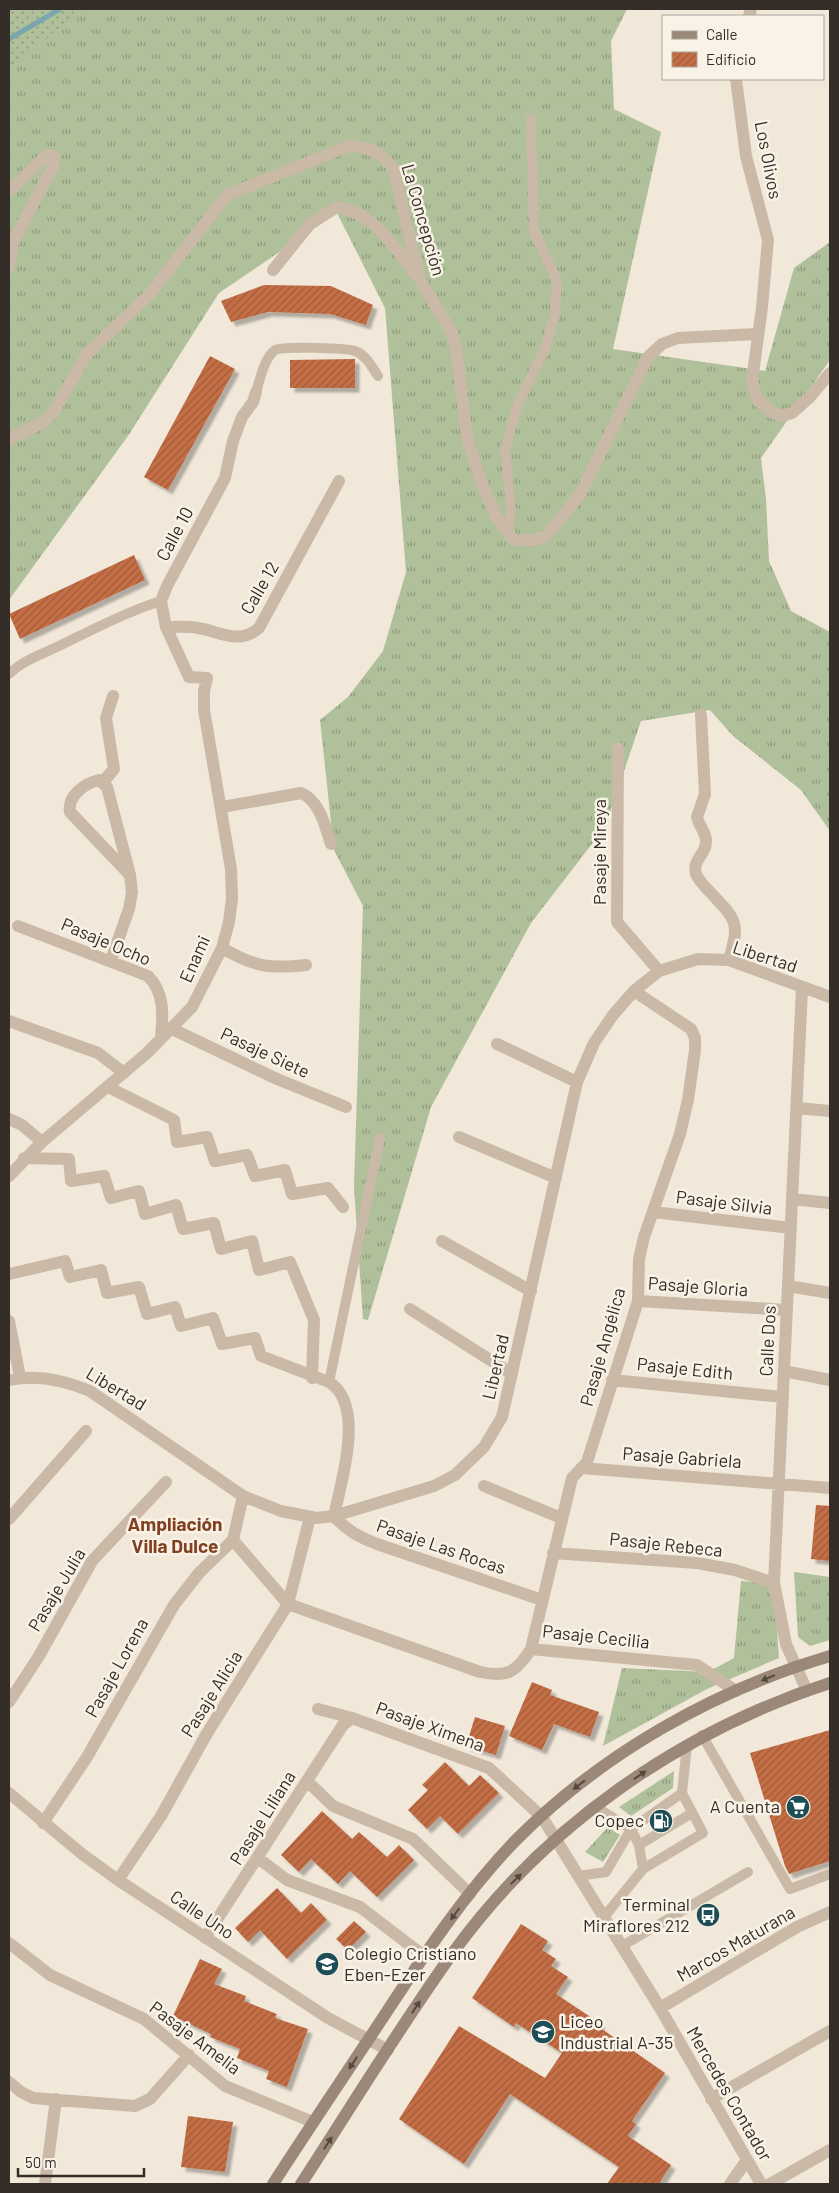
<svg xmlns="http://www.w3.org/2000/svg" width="839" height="2193" font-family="Barlow,sans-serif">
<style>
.grass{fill:url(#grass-tufts)}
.park{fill:url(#park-dots)}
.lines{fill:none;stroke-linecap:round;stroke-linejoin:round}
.stream{stroke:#7aa7ad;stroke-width:5}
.building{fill:url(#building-hatch);filter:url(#shadow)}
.lane{stroke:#c9b9a6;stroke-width:10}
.street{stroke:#c9b9a6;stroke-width:12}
.secondary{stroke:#9c8878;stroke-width:12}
.oneway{fill:#54483f}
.labels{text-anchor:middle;stroke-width:5;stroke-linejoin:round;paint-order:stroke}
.street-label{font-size:18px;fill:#352d27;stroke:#f9f2e6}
.poi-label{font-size:18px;fill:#352d27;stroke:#f9f2e6;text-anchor:end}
.neighbourhood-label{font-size:19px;font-weight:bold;fill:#824022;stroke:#f9f2e6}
</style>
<defs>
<pattern id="grass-tufts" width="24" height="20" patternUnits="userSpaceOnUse" patternTransform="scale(1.25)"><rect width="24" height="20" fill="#b0c09b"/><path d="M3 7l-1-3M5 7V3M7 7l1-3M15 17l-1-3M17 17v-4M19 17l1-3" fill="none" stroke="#909c7e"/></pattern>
<pattern id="park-dots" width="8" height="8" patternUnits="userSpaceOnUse" patternTransform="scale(1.25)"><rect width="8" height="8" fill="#b0c09b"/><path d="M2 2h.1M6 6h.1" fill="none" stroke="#909c7e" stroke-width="1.8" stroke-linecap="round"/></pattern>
<pattern id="building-hatch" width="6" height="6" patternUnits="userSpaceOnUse" patternTransform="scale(1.25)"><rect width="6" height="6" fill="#c46e45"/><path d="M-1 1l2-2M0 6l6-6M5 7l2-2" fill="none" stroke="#a05b3a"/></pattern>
<filter id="shadow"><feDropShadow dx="4.5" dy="4.5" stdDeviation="1" flood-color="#0004"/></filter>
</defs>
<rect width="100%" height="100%" fill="#f1e8da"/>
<path class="grass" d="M 9,9 L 627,9 L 611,41 L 614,109 L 661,132 L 613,349 L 765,371 L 794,268 L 830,242 L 830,360 L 761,458 L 766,499 L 769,561 L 791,611 L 830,632 L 830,831 L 801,790 L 733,736 L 710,710 L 641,721 L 605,827 L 531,923 L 431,1107 L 368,1320 L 363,1319 L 354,1187 L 363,906 L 334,850 L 320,720 L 348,697 L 383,651 L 406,572 L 385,308 L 337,213 L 219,293 L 128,436 L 9,600 Z
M 794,1572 L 830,1577 L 830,1640 L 810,1646 L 798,1637 Z
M 741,1581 L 774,1584 L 779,1658 L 707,1689 L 603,1746 L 622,1668 L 708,1672 L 734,1658 Z
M 674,1771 L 673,1788 L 631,1816 L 619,1807 Z
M 608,1827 L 620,1835 L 603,1862 L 585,1852 Z"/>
<path class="park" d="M 9,9 L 85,9 L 17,61 L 9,73 Z"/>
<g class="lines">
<path class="stream" d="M 9,39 L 60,9"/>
</g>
<path class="building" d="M 264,285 L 331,286 L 373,305 L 366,325 L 330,314 L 268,312 L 231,322 L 221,301 Z
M 210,356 L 235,369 L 168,490 L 144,477 Z
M 355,359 L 355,388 L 290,388 L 290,360 Z
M 134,555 L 145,580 L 20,639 L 9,614 Z
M 816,1505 L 830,1506 L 830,1561 L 811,1559 Z
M 532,1682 L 552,1690 L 550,1695 L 599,1712 L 590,1737 L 554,1724 L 542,1750 L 509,1736 Z
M 475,1717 L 505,1726 L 496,1755 L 466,1746 Z
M 830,1730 L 830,1861 L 789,1874 L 785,1866 L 750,1753 Z
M 445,1762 L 469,1786 L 480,1775 L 499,1793 L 458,1834 L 440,1816 L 427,1829 L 408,1810 L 428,1790 L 422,1785 Z
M 322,1811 L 352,1839 L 359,1832 L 387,1857 L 399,1845 L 414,1860 L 377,1897 L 350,1871 L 338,1884 L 311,1859 L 299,1872 L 281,1855 Z
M 277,1888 L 301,1913 L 311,1903 L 327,1920 L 287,1959 L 260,1930 L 248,1942 L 235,1928 Z
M 354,1921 L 366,1932 L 348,1950 L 336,1939 Z
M 521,1924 L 548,1941 L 542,1950 L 556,1959 L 551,1966 L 568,1977 L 556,1994 L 601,2024 L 599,2027 L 665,2073 L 632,2121 L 636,2124 L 628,2136 L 671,2165 L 659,2184 L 607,2184 L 619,2167 L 510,2094 L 464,2164 L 399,2119 L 459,2026 L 545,2078 L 562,2053 L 516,2023 L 514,2027 L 472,1998 Z
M 200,1959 L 222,1969 L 214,1984 L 246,1996 L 244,2001 L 277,2014 L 275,2018 L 308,2029 L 287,2087 L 266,2079 L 269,2071 L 237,2058 L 240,2049 L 210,2037 L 211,2034 L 173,2016 Z
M 188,2116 L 233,2122 L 225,2172 L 181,2167 Z"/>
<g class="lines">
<path class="lane" d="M 256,392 C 260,380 264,358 275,350 C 282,346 347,348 355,351 C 366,355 372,367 378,376
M 508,534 L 511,510 L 505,448 L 518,404 L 547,344 L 555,313 L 557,280 L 534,232 L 531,119
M 9,674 C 22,661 42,654 59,646 C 92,630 126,612 161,601
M 329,1382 L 380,1138
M 702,1735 L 790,1889 L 830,1874
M 596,1807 L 631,1829 L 682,1793 L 687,1745
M 631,1829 L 639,1845 L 692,1813
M 639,1845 L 643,1869
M 578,1876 L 606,1872 L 631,1829
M 604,1917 L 643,1869 L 703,1833 L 682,1793
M 622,1946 L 748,1872"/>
<path class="street" d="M 749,16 L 751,9
M 736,79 L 746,156 L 768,240 L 762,307 L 752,381 L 757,399 L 771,412 L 782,416 L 792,413 L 810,397 L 830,373
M 9,191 L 47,155 L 54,156 L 53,167 L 13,242 L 9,267
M 273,270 L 310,224 L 337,207 C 376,214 392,245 415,274
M 9,439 L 42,423 L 53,413 L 87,354 L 149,295 L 227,195 L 349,146 C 370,147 380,152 393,168 L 420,280 L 451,331 L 456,348 L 467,437 L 480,479 L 496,516 L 514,540 L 536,540 L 547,535 L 579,496 L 648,357 L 662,344 L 678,338 L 757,334
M 166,627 C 176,627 188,626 198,628 C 221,632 239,645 259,628 L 339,481
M 701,715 L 705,794 L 697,817 C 699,826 707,834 706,842 C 706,855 692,859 696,874 C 699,881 705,887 710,892 C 737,921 740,921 729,960
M 618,748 L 617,922 L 659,971
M 103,782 L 114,769 L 106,718 L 113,696
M 222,807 L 301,793 C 320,801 325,826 331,844
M 18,926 L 148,976 C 165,993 163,1016 161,1038
M 222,948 C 255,967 269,969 306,965
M 111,960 L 129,909 L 132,892 L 130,875 L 70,812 C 67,796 85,783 99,780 L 107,787 L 130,875
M 802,988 L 774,1583 L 786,1644 L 807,1691
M 9,1021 L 98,1053 L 124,1073
M 170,1028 L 277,1079 L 346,1107
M 497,1044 L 577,1082
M 108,1087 L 174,1120 L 177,1142 L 207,1137 L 215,1161 L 247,1155 L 255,1176 L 285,1170 L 292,1194 L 328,1188 L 343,1207
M 797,1108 L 830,1111
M 9,1119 L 22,1125 L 42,1142
M 459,1137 L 556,1178
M 24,1158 L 69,1159 L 71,1181 L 104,1176 L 111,1198 L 139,1191 L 145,1214 L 176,1205 L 183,1229 L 214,1223 L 221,1249 L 252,1241 L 259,1270 L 290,1262 L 314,1320 L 312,1378
M 9,1176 L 42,1142 L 147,1053 L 192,1007 L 222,948 L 229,922 L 232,899 L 231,869 L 204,710 L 204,691 L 207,678 L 189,677 L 166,627 L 161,601 L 167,586 L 225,478 L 233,441 L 242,417 L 253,402 L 256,392
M 792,1199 L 830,1203
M 653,1212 L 791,1228
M 442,1241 L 531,1291
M 9,1274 L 65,1261 L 70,1277 L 101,1270 L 107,1293 L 139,1287 L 147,1314 L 175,1307 L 181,1326 L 213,1318 L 222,1344 L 255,1338 L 261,1356 L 329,1382 C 366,1405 341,1482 334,1516 C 346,1530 359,1537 377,1544 L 542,1600
M 788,1286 L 830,1293
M 638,1301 L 787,1310
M 410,1309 L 512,1374
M 9,1321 L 20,1377
M 784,1371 L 830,1380
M 9,1380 C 37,1374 64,1380 90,1391 L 243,1496 L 281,1511 L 316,1518 L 334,1516 L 434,1486 L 455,1475 L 484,1447 L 502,1417 L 577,1082 L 594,1043 L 613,1015 L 634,991 L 659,971 L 698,959 L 729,960 L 830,997
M 612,1380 L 783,1397
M 582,1468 L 830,1488
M 484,1486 L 561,1518
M 9,1519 L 86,1431
M 233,1540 L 243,1496
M 553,1553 L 697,1563 L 735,1570 L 774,1583
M 531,1649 L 697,1665 L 736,1691
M 9,1702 L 39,1656 L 92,1561 L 166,1482
M 318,1709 L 352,1718 L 489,1768 L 542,1817 L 660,2008 L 761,2184
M 307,1781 L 333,1806 L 413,1839 L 470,1894
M 9,1793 L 82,1854 L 118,1880 L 328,2018 L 388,2050
M 43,1823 L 87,1757 L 174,1605 L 199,1573 L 233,1540 L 288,1604 L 480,1672 C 508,1678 516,1672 531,1649 L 572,1478 L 587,1462 L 638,1301 L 639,1259 L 644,1237 L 680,1134 L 688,1100 L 695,1050 L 695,1038 L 691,1029 L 634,991
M 258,1858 L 287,1880 L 360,1907 L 424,1956
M 118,1880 L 161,1816 L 206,1735 L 288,1604 L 310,1517
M 205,1938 L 343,1725 L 352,1718
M 9,1943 L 50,1975 L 144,2019 L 225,2086 L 313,2122
M 660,2008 L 797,1927 L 830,1912
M 9,2082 L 21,2092 L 33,2098 L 135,2106 L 150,2099 L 189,2055
M 711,2099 L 830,2031
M 45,2184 L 56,2099
M 730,2184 L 747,2160
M 770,2184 L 830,2150"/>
<path class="secondary" d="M 273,2184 C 309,2128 347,2072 384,2016 C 424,1955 465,1893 515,1841 C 601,1754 714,1690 830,1656
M 301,2184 C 351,2107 399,2028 452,1954 C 544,1826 681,1731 830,1683"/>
</g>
<defs><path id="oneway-solid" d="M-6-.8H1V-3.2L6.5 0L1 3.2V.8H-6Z" transform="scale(1.25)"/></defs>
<g class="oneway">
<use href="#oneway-solid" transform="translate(768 1678) rotate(157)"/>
<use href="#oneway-solid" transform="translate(640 1775) rotate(-34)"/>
<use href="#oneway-solid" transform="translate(579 1785) rotate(142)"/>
<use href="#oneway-solid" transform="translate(516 1879) rotate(-44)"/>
<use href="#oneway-solid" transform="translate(455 1914) rotate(127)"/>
<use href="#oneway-solid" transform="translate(416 2007) rotate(-56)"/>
<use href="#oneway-solid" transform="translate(353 2063) rotate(124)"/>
<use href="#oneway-solid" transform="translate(328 2143) rotate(-57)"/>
</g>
<defs>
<g id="supermarket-disc" transform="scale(1.25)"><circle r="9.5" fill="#1d4e56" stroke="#f9f2e6"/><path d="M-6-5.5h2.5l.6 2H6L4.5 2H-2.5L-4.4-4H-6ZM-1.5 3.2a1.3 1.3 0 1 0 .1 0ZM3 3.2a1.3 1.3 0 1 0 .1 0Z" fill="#fff"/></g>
<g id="fuel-disc" transform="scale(1.25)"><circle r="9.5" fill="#1d4e56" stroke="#f9f2e6"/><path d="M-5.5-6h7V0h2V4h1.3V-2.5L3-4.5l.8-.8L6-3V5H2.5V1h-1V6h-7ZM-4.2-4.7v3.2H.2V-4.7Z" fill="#fff"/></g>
<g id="bus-disc" transform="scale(1.25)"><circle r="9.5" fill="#1d4e56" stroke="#f9f2e6"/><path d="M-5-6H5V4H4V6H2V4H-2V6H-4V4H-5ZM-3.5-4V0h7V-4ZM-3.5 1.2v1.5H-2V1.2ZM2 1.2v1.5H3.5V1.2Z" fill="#fff"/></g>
<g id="school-disc" transform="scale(1.25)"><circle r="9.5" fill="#1d4e56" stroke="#f9f2e6"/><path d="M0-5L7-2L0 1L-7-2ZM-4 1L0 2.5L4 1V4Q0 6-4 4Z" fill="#fff"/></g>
</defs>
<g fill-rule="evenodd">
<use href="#supermarket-disc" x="798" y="1807"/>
<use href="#fuel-disc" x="661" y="1821"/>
<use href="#bus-disc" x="708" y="1915"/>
<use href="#school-disc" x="327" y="1964"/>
<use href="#school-disc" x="543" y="2032"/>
</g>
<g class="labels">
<g class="street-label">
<text transform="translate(768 160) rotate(79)" y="6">Los Olivos</text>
<text transform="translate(423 220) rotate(74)" y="6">La Concepción</text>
<text transform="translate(175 534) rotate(-62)" y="6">Calle 10</text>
<text transform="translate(260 588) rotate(-60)" y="6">Calle 12</text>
<text transform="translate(600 852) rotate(-90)" y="6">Pasaje Mireya</text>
<text transform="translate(106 942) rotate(23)" y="6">Pasaje Ocho</text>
<text transform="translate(765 957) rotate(18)" y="6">Libertad</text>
<text transform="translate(195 959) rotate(-66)" y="6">Enami</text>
<text transform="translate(265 1053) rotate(25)" y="6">Pasaje Siete</text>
<text transform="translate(724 1203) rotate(7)" y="6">Pasaje Silvia</text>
<text transform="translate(698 1287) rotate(4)" y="6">Pasaje Gloria</text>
<text transform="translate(768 1341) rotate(-87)" y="6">Calle Dos</text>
<text transform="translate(603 1347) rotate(-74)" y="6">Pasaje Angélica</text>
<text transform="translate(496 1367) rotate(-77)" y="6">Libertad</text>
<text transform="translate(685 1369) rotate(6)" y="6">Pasaje Edith</text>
<text transform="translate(116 1389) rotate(31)" y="6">Libertad</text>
<text transform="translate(682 1458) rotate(4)" y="6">Pasaje Gabriela</text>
<text transform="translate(666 1545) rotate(6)" y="6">Pasaje Rebeca</text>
<text transform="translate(441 1547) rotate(19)" y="6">Pasaje Las Rocas</text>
<text transform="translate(57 1590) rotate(-59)" y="6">Pasaje Julia</text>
<text transform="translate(596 1637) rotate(6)" y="6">Pasaje Cecilia</text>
<text transform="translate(117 1668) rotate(-61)" y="6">Pasaje Lorena</text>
<text transform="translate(212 1694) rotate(-58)" y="6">Pasaje Alicia</text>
<text transform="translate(430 1727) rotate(20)" y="6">Pasaje Ximena</text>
<text transform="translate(263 1818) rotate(-58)" y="6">Pasaje Liliana</text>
<text transform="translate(202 1915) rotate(34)" y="6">Calle Uno</text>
<text transform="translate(736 1944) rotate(-30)" y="6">Marcos Maturana</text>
<text transform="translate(195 2038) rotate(37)" y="6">Pasaje Amelia</text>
<text transform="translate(729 2094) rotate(60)" y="6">Mercedes Contador</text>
</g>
<g class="poi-label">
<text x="780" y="1813">A Cuenta</text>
<text x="644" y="1827">Copec</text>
<text x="690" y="1911">Terminal<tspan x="690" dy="21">Miraflores 212</tspan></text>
<text x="344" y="1960" text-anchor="start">Colegio Cristiano<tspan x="344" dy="21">Eben-Ezer</tspan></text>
<text x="560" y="2028" text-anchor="start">Liceo<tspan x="560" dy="21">Industrial A-35</tspan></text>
</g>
<g class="neighbourhood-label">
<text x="175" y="1531">Ampliación<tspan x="175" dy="22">Villa Dulce</tspan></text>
</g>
</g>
<rect width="839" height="2193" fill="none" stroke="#352d27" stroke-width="20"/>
<rect x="662" y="15" width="162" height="65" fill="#f9f2e6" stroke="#aba39a"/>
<rect x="672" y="31" width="25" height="8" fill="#9c8878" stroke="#aba39a"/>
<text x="706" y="40" font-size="15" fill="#352d27">Calle</text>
<rect x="672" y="52" width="25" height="15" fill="url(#building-hatch)" stroke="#aba39a"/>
<text x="706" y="65" font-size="15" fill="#352d27">Edificio</text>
<path d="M18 2168v8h126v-8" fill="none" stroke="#352d27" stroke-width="2.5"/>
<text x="25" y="2168" font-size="15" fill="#352d27" stroke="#f9f2e6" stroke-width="4" paint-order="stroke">50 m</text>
</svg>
